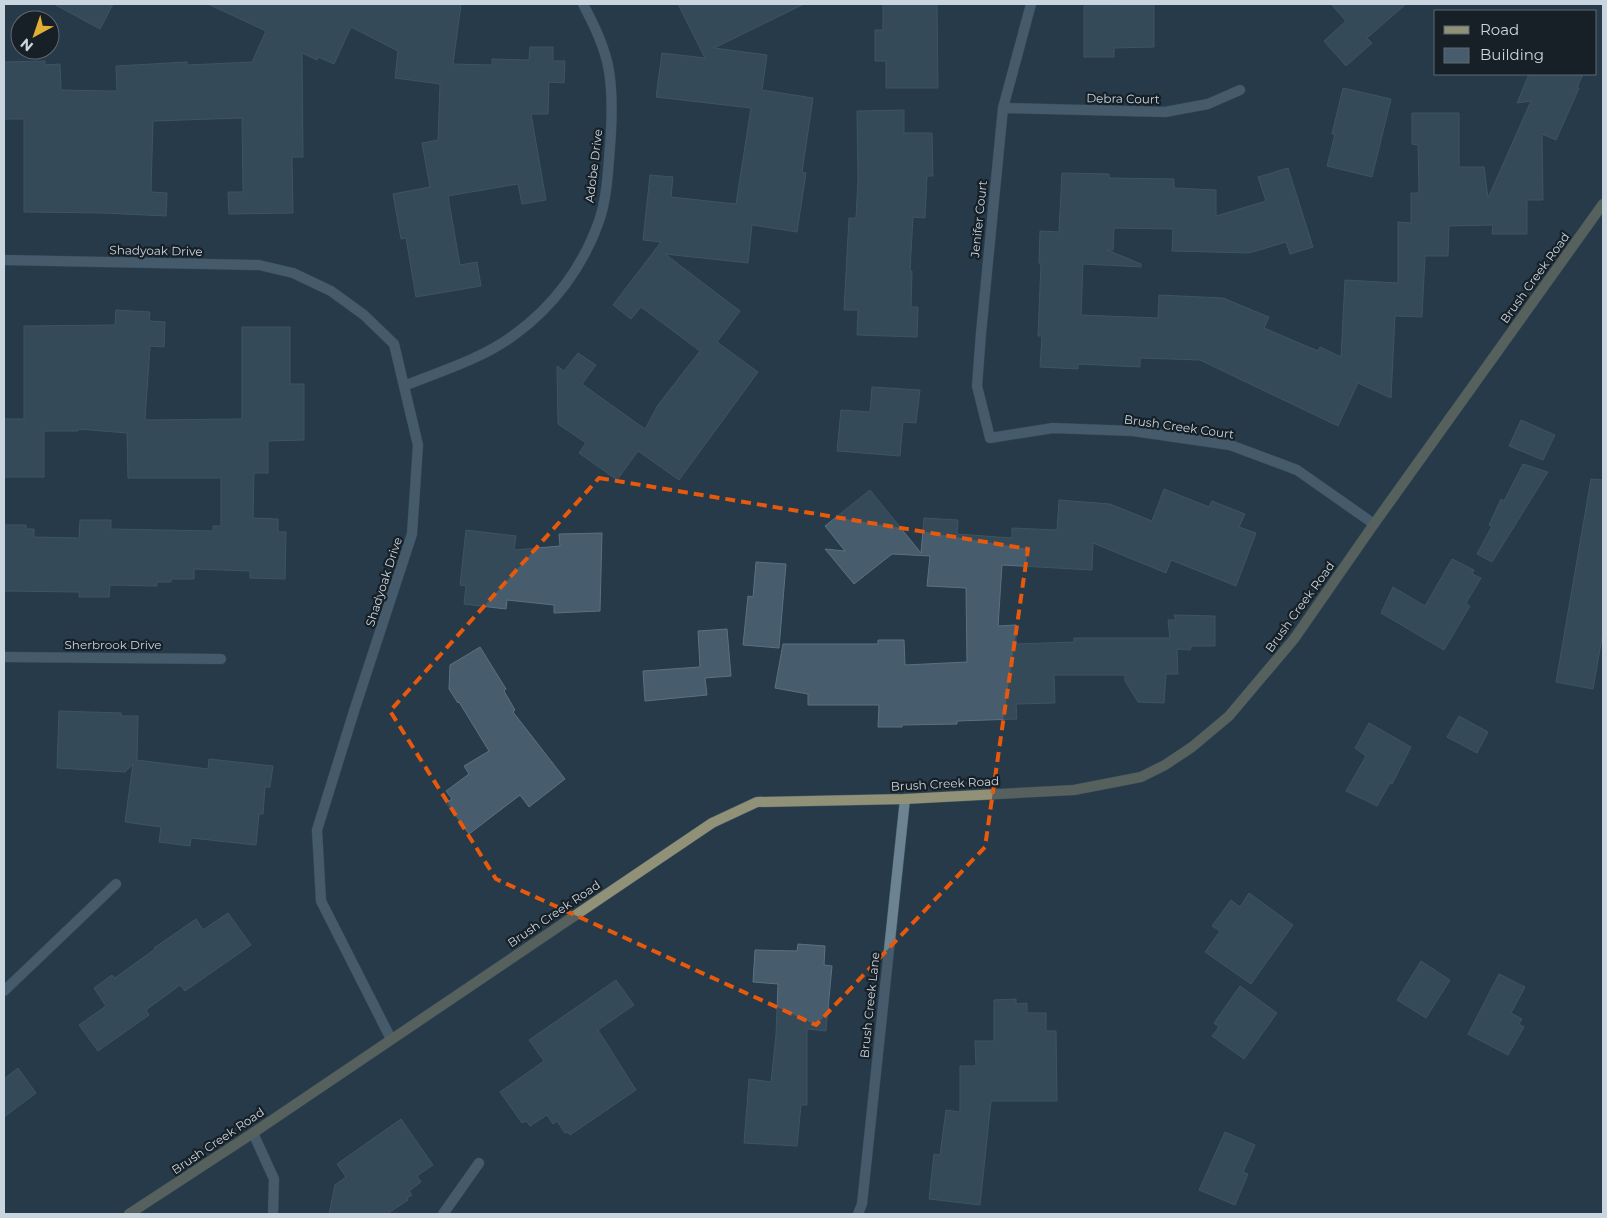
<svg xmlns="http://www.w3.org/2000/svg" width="1607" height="1218" font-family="Montserrat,sans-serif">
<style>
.building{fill:#475d6d;stroke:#5b7182}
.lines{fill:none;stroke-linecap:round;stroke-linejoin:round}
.lane-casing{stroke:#455764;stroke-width:11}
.street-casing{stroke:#455764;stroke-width:11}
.secondary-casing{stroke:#455764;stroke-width:11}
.lane{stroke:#6c8394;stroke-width:10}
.street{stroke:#6c8394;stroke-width:10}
.secondary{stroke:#909177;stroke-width:10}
.marked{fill:none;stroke:#e8590c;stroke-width:4;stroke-dasharray:10 6;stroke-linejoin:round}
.labels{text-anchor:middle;stroke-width:4.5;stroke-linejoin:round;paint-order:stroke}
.street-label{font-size:12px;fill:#c9d5df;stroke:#172027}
</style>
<rect width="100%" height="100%" fill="#263a49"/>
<path class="building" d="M 54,4 L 113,4 L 100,29 Z
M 208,4 L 461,4 L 453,64 L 492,65 L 492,59 L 529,60 L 530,47 L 553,47 L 553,61 L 565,61 L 564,83 L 549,82 L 548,114 L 531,114 L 546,200 L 522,204 L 518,184 L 448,196 L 460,265 L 477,262 L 481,286 L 416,297 L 406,238 L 401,239 L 393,194 L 430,187 L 422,143 L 438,140 L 440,84 L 395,78 L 398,51 L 351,27 L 334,64 L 318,57 L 317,60 L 302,53 L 303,157 L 292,157 L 293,213 L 229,214 L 228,192 L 243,192 L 242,118 L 153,121 L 151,192 L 167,193 L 166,216 L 104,213 L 24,212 L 24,119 L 4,119 L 4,62 L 45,61 L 45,65 L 60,64 L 61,90 L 110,91 L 117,91 L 116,66 L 187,62 L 187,65 L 252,62 L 266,31 Z
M 678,4 L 804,4 L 714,48 L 767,55 L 762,90 L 813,98 L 802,172 L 806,173 L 797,232 L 752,225 L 748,263 L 665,254 L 740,311 L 717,342 L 758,372 L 679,480 L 638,451 L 617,480 L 579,453 L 586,443 L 558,424 L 557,366 L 564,371 L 578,353 L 596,365 L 582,384 L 645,429 L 658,405 L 700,351 L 641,307 L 631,319 L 613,305 L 661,242 L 643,240 L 650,175 L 673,177 L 671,197 L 736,204 L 751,108 L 656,97 L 662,53 L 705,58 Z
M 883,4 L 937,4 L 938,88 L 886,88 L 886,61 L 875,61 L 875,30 L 883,30 Z
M 1117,4 L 1154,4 L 1154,47 L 1114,48 L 1114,57 L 1084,57 L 1084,6 L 1117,6 Z
M 1331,4 L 1406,4 L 1367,38 L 1372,43 L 1346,66 L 1324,41 L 1346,21 Z
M 1529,74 L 1583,74 L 1577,88 L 1579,88 L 1556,140 L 1542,134 L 1543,200 L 1527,200 L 1527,234 L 1492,234 L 1493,225 L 1449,226 L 1448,256 L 1425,256 L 1422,317 L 1395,316 L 1391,398 L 1358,383 L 1338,426 L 1200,360 L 1140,358 L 1140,367 L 1078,364 L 1078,369 L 1040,367 L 1042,336 L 1038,336 L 1041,263 L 1039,263 L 1040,231 L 1059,232 L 1062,173 L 1109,174 L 1109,178 L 1174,179 L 1174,188 L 1216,190 L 1216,216 L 1266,201 L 1258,177 L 1288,168 L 1313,247 L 1290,254 L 1286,242 L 1249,253 L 1172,251 L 1173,229 L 1114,228 L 1113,250 L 1107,250 L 1141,264 L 1141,267 L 1083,264 L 1081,315 L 1158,318 L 1159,295 L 1223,298 L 1269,317 L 1264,328 L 1318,351 L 1320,347 L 1341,357 L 1345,280 L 1398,283 L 1398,222 L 1411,223 L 1411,193 L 1419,193 L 1418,145 L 1412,144 L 1412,113 L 1459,113 L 1459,167 L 1484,167 L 1488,198 L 1531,101 L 1517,103 Z
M 1343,88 L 1391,99 L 1372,177 L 1327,166 L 1335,134 L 1332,134 Z
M 904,110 L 904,133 L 932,133 L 933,176 L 927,176 L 925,218 L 913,217 L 910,271 L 912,271 L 911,307 L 918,307 L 917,337 L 857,335 L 858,310 L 844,310 L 849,218 L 856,218 L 858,179 L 857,111 Z
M 116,310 L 150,312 L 149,321 L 165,322 L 164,347 L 150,346 L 145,420 L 242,419 L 242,327 L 290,327 L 290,384 L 304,384 L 304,440 L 268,441 L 268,473 L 254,473 L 253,518 L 278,519 L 278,532 L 286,532 L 285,579 L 250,578 L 250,571 L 194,569 L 194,579 L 171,579 L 171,582 L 157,582 L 157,586 L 110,585 L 109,597 L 79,597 L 79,592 L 4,591 L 4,525 L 26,525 L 26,529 L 34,529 L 34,537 L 79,538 L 80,520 L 111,520 L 111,529 L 213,531 L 213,526 L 221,526 L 221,478 L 128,478 L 127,433 L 78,429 L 78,431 L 44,431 L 44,477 L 4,477 L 4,419 L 24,419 L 24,326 L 115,325 Z
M 872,387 L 920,390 L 916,423 L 903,422 L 900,456 L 837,451 L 841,410 L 870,412 Z
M 1521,420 L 1555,435 L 1543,460 L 1509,446 Z
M 1523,464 L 1548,472 L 1492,562 L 1477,554 L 1492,526 L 1489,525 L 1501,499 L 1504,501 Z
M 1591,479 L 1603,480 L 1603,632 L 1593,689 L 1556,682 Z
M 1164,489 L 1209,507 L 1212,501 L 1245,514 L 1239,527 L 1256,533 L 1236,586 L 1171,560 L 1166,573 L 1093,543 L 1092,570 L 1002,565 L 998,626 L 1016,625 L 1016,644 L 1074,642 L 1074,638 L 1170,638 L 1168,620 L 1176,620 L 1174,615 L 1215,616 L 1215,646 L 1192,646 L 1190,650 L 1177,649 L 1178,674 L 1166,674 L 1164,703 L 1138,702 L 1125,681 L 1125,675 L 1054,675 L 1055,703 L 1016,704 L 1017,719 L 957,721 L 957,724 L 902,725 L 902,727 L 878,727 L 879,705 L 808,705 L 808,694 L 775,688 L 783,644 L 878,644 L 878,640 L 904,640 L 905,665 L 967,662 L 966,588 L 927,586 L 930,556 L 892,554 L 854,584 L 825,549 L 845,551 L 825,526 L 870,490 L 921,553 L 924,518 L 958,520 L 957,534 L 1012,538 L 1012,528 L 1057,530 L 1059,500 L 1110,504 L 1152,521 Z
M 466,530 L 516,536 L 514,550 L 560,546 L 559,534 L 602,533 L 600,611 L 554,613 L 554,605 L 507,600 L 506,609 L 464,604 L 466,586 L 460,585 Z
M 1452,559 L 1474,570 L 1472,574 L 1481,578 L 1466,603 L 1470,606 L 1444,650 L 1381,613 L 1393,587 L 1425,606 Z
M 756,562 L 786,564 L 779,648 L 743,645 L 748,596 L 753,597 Z
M 727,629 L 731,676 L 705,678 L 707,695 L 645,701 L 643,671 L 700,667 L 698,631 Z
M 480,647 L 506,689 L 504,691 L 515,710 L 513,712 L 565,779 L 529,807 L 520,795 L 469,834 L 446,803 L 452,799 L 446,791 L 469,774 L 464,766 L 489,751 L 459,702 L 458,703 L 449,689 L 450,665 Z
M 59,711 L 121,713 L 121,716 L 138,716 L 137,760 L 208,769 L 209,759 L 273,766 L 270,787 L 265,787 L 263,814 L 259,814 L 256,845 L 191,838 L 190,846 L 159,842 L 161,827 L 125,822 L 133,764 L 125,772 L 57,768 Z
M 1459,716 L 1488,732 L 1477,753 L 1447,737 Z
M 1369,723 L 1411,747 L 1392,784 L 1390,783 L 1377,806 L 1346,791 L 1366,756 L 1355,748 Z
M 1249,893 L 1293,925 L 1251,984 L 1205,952 L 1220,931 L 1212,926 L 1231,900 L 1240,907 Z
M 228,913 L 251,945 L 185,991 L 180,985 L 146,1010 L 149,1015 L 98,1051 L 79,1025 L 106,1006 L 94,988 L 112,975 L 115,978 L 155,949 L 154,948 L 196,919 L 203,930 Z
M 798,944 L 825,946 L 824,965 L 832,966 L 826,1031 L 807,1029 L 807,1105 L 801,1105 L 797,1146 L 744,1143 L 749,1079 L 771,1082 L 776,1035 L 778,984 L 753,982 L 755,950 L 797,951 Z
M 1421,961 L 1450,980 L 1426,1018 L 1397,1000 Z
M 1499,974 L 1525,987 L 1511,1013 L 1522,1019 L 1519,1024 L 1524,1027 L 1508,1055 L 1468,1034 Z
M 616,980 L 634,1005 L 598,1030 L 636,1090 L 570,1135 L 568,1132 L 565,1133 L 557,1121 L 553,1124 L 547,1115 L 530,1126 L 526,1121 L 522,1123 L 500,1092 L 544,1061 L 529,1040 Z
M 1240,986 L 1277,1013 L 1244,1059 L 1212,1036 L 1219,1027 L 1214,1023 Z
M 1016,999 L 1016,1004 L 1027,1003 L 1027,1013 L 1046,1013 L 1046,1031 L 1056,1031 L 1057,1101 L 991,1101 L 980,1205 L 929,1199 L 934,1154 L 940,1155 L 946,1110 L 960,1112 L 960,1066 L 976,1066 L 975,1041 L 994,1041 L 994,1000 Z
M 18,1068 L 36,1093 L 4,1117 L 4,1079 Z
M 401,1119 L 433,1165 L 417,1176 L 421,1182 L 409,1191 L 412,1195 L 407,1198 L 408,1200 L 387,1214 L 329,1214 L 335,1185 L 346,1177 L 337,1164 Z
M 1225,1132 L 1255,1145 L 1243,1172 L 1248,1174 L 1235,1205 L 1199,1190 Z"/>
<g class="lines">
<g class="lane-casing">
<path id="lane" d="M 4,991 L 116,884
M 443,1214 L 479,1163"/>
</g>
<g class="street-casing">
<path id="street" d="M 1031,4 L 1003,108 L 981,333 L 977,386 L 990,438 L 1053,428 L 1133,431 L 1230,445 L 1297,470 L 1374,524
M 1003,108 L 1165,112 L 1208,104 L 1240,90
M 4,260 L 259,265 L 293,273 L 331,291 L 364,315 L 394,344 L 418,445 L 412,534 L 354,711 L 317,830 L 321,901 L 391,1039
M 404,386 C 441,371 482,359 514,335 C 553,307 583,267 599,221 C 607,198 608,171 610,146 C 612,121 613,96 609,71 C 605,47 594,25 583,4
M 4,657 L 221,659
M 253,1133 L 274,1179 L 273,1214
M 858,1214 L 862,1204 L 905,799"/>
</g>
<g class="secondary-casing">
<path id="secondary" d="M 129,1214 L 253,1133 L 712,823 L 757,802 L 905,799 L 1074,790 L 1141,777 L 1165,765 L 1192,747 L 1229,716 L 1294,639 L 1374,524 L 1603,204"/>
</g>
<use href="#lane" class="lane"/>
<use href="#street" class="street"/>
<use href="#secondary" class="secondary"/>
</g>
<path d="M0 0H1607V1218H0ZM 599,478 L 1028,549 L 985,847 L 816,1025 L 496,879 L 390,711 Z" fill="#263a49" fill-opacity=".55" fill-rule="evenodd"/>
<path class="marked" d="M 599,478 L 1028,549 L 985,847 L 816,1025 L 496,879 L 390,711 Z"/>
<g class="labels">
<g class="street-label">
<text transform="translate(1123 99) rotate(1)" y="4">Debra Court</text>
<text transform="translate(594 166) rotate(-83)" y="4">Adobe Drive</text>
<text transform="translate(979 219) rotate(-84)" y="4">Jenifer Court</text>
<text transform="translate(156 251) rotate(1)" y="4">Shadyoak Drive</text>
<text transform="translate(1535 278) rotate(-54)" y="4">Brush Creek Road</text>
<text transform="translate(1179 427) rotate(8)" y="4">Brush Creek Court</text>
<text transform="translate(384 582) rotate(-72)" y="4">Shadyoak Drive</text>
<text transform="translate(1300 607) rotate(-54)" y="4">Brush Creek Road</text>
<text x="113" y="649">Sherbrook Drive</text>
<text transform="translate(945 784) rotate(-3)" y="4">Brush Creek Road</text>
<text transform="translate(554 914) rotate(-34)" y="4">Brush Creek Road</text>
<text transform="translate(870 1005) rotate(-84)" y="4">Brush Creek Lane</text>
<text transform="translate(218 1141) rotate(-34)" y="4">Brush Creek Road</text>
</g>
</g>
<rect width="1607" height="1218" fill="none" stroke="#c9d5df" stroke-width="10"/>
<rect x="1434" y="10" width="162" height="65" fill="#172027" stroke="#5e6871"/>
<rect x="1444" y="26" width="25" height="8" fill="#909177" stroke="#5e6871"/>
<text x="1480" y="35" font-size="15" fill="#c9d5df">Road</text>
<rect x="1444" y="48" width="25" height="15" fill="#475d6d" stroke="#5e6871"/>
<text x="1480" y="60" font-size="15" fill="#c9d5df">Building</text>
<g transform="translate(35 35) rotate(220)"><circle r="24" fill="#172027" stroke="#5e6871"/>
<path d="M0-4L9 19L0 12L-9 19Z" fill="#e1af34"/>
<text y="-8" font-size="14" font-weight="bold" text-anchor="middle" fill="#c9d5df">N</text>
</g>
</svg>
